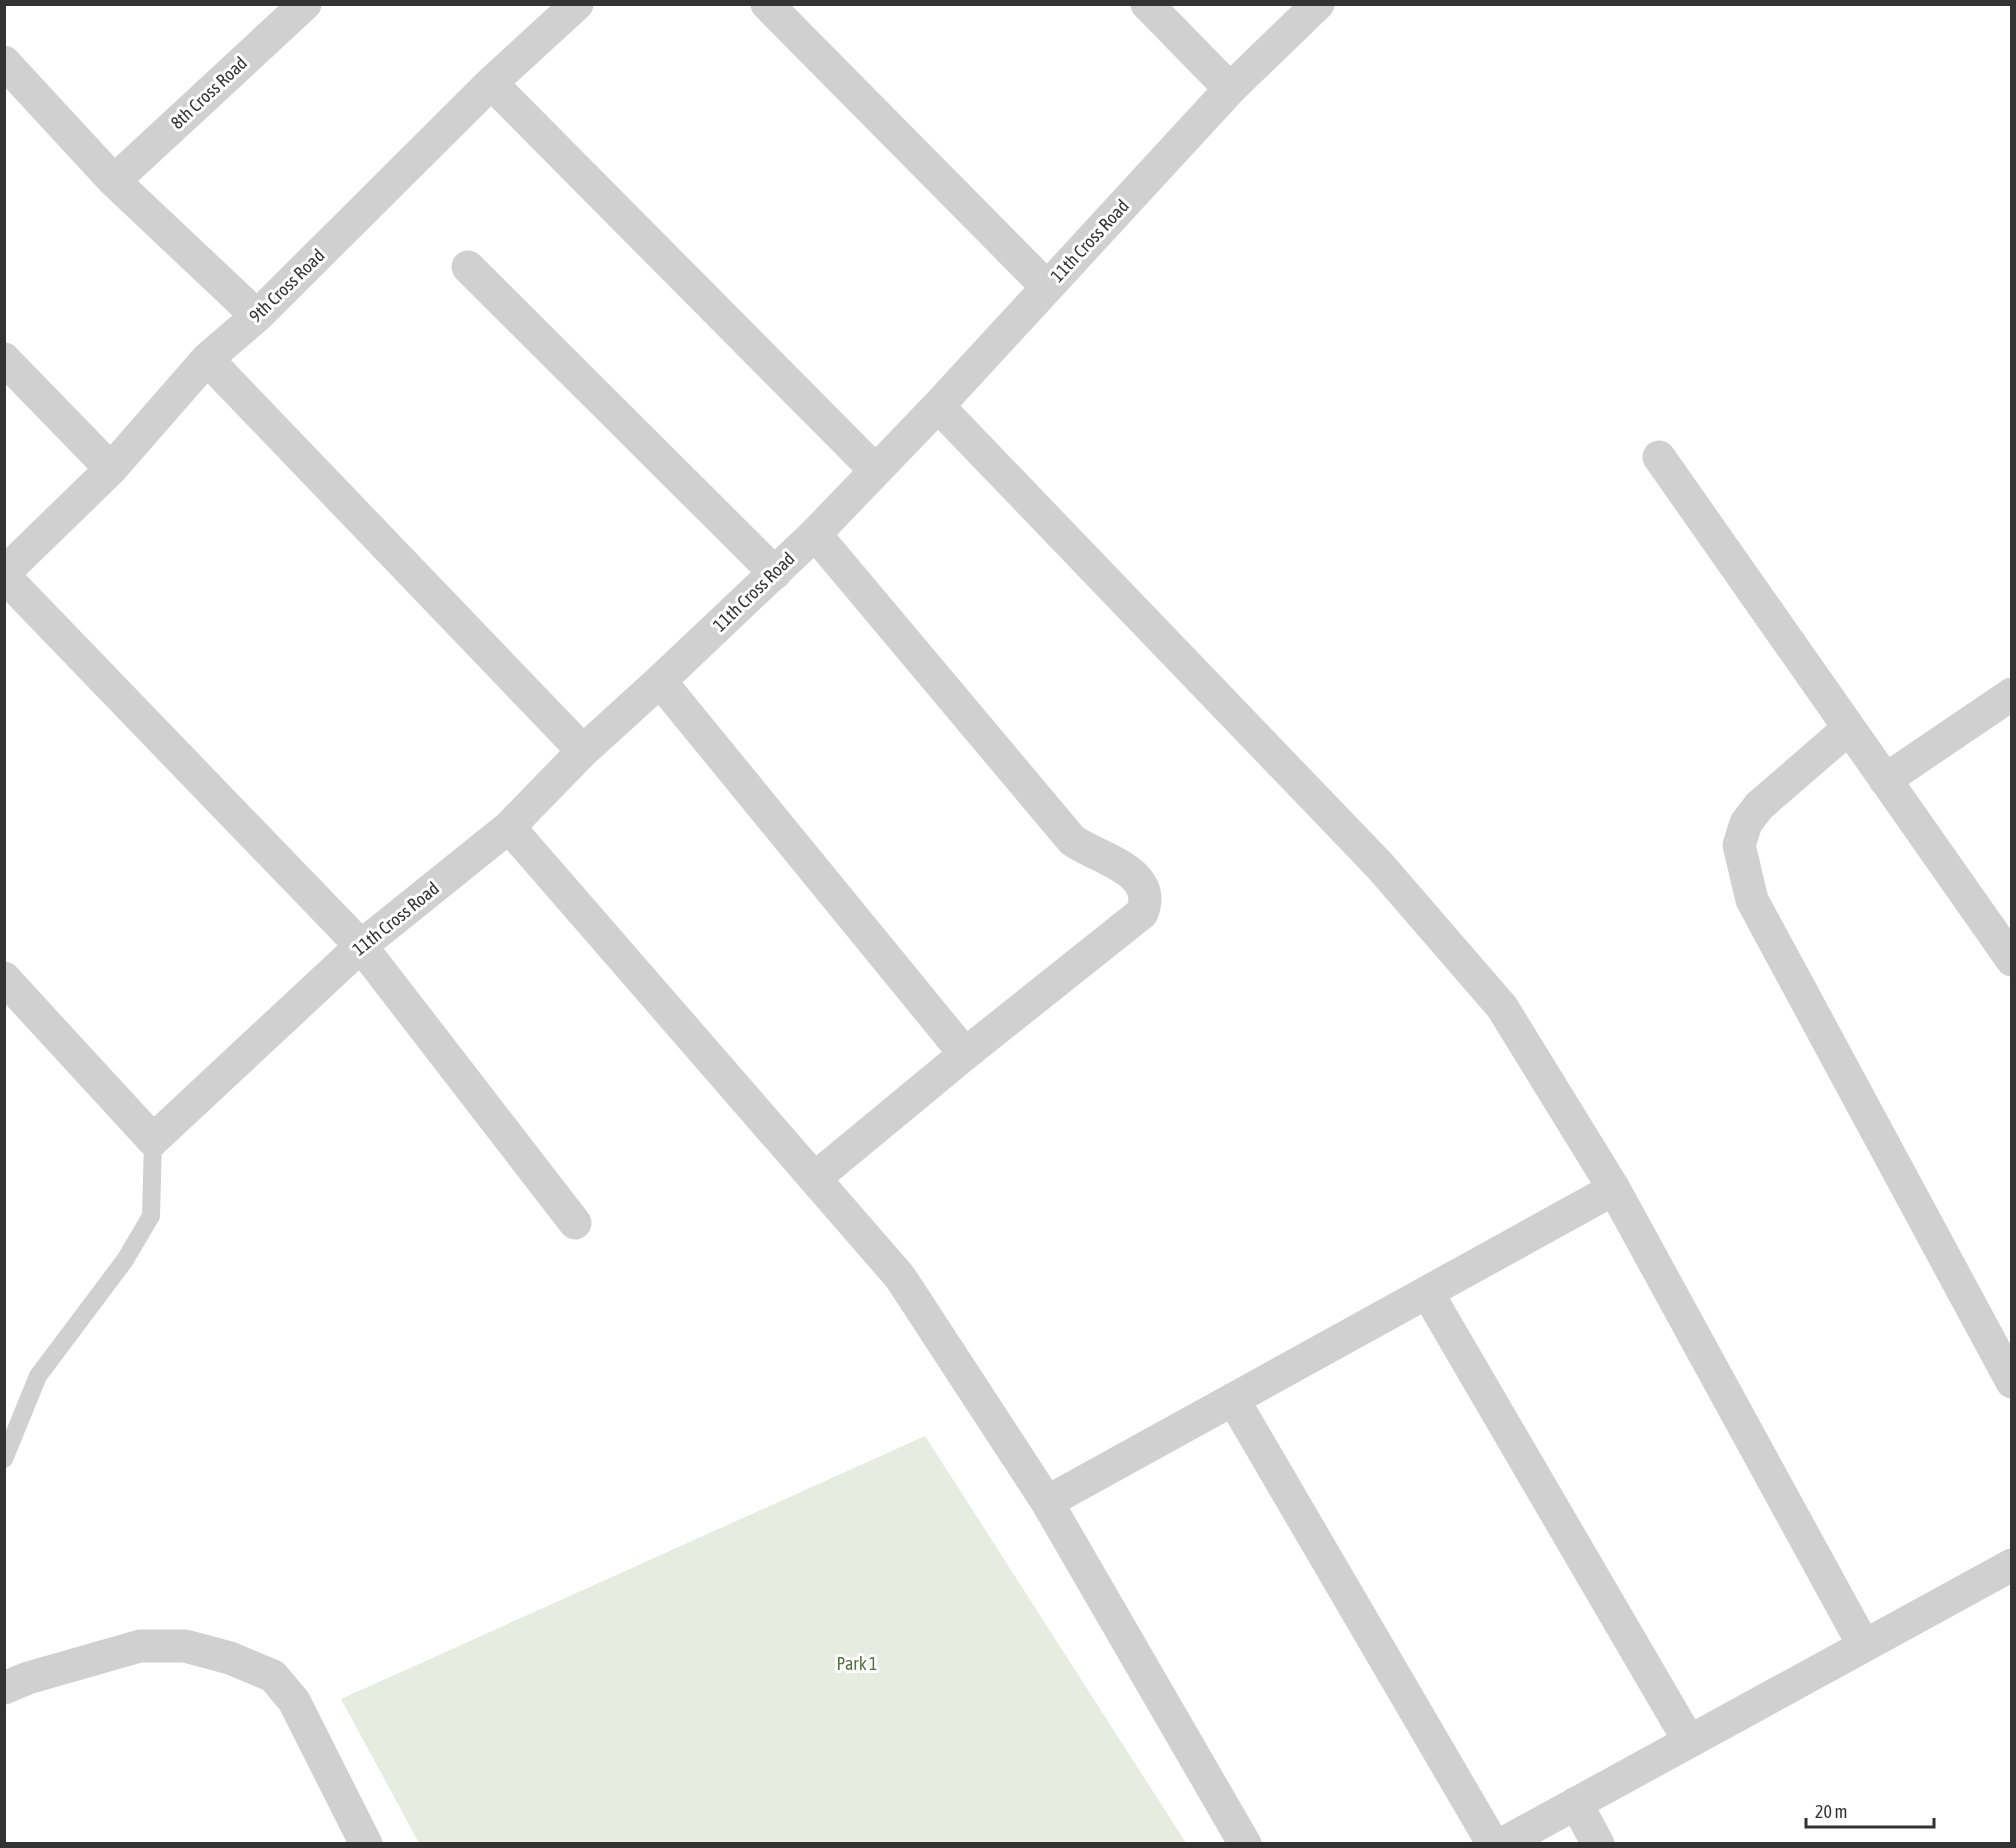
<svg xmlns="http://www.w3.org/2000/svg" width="2016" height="1848" font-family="'Asap Condensed',sans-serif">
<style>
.green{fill:#e6ecdf}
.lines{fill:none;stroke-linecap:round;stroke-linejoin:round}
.lane{stroke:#d0d0d0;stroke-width:18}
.street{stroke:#d0d0d0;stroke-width:33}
.labels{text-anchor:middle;stroke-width:6;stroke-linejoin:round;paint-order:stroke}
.street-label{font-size:18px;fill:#333;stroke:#fff}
.park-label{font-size:18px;fill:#56703f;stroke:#fff}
</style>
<rect width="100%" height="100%" fill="#fff"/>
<path class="green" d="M 925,1436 L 1186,1843 L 419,1843 L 341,1699 Z"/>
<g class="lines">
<path class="lane" d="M 4,1459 L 38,1376 L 125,1260 L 151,1216 L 153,1140"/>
<path class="street" d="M 767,4 L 1047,287
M 1147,4 L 1230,89
M 4,62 L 114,181 L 257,316
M 491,83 L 875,470
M 114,181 L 305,4
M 468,267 L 775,573
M 4,359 L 111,469
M 207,359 L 583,751
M 938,406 L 1380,866 L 1502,1007 L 1614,1189 L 1864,1646
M 1659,457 L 2012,960
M 4,573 L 111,469 L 207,359 L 257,316 L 491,83 L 577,4
M 4,576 L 361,946 L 575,1223
M 660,681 L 965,1054
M 1849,728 L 1759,806 L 1746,823 L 1739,845 L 1752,900 L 2012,1382
M 1885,780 L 2012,694
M 509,827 L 900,1277 L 1047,1502 L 1245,1844
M 4,978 L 153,1140 L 361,946 L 509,827 L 583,751 L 660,681 L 815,534 L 938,406 L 1230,89 L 1318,4
M 815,1178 L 965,1054 L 1142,913 C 1159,870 1096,858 1072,840 L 815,534
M 1427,1292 L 1689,1741
M 1233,1399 L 1493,1844
M 1047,1502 L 1614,1189
M 4,1688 L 28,1678 L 140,1646 L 185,1646 L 230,1658 L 273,1676 L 294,1701 L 366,1844
M 1576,1803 L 1598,1844
M 1502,1844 L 2012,1565"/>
</g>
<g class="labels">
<g class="street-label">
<text transform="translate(209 93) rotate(-43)" y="6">8th Cross Road</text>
<text transform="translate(1090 241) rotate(-47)" y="6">11th Cross Road</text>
<text transform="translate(287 286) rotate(-44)" y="6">9th Cross Road</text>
<text transform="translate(754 592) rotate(-44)" y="6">11th Cross Road</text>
<text transform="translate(396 919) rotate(-39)" y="6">11th Cross Road</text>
</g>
<g class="park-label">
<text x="857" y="1670">Park 1</text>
</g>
</g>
<rect width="2016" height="1848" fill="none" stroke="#333333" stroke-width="12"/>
<path d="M1806 1818v9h128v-9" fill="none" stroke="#333333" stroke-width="3"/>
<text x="1815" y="1818" font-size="18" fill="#333333" stroke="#ffffff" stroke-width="4.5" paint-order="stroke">20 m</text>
</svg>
